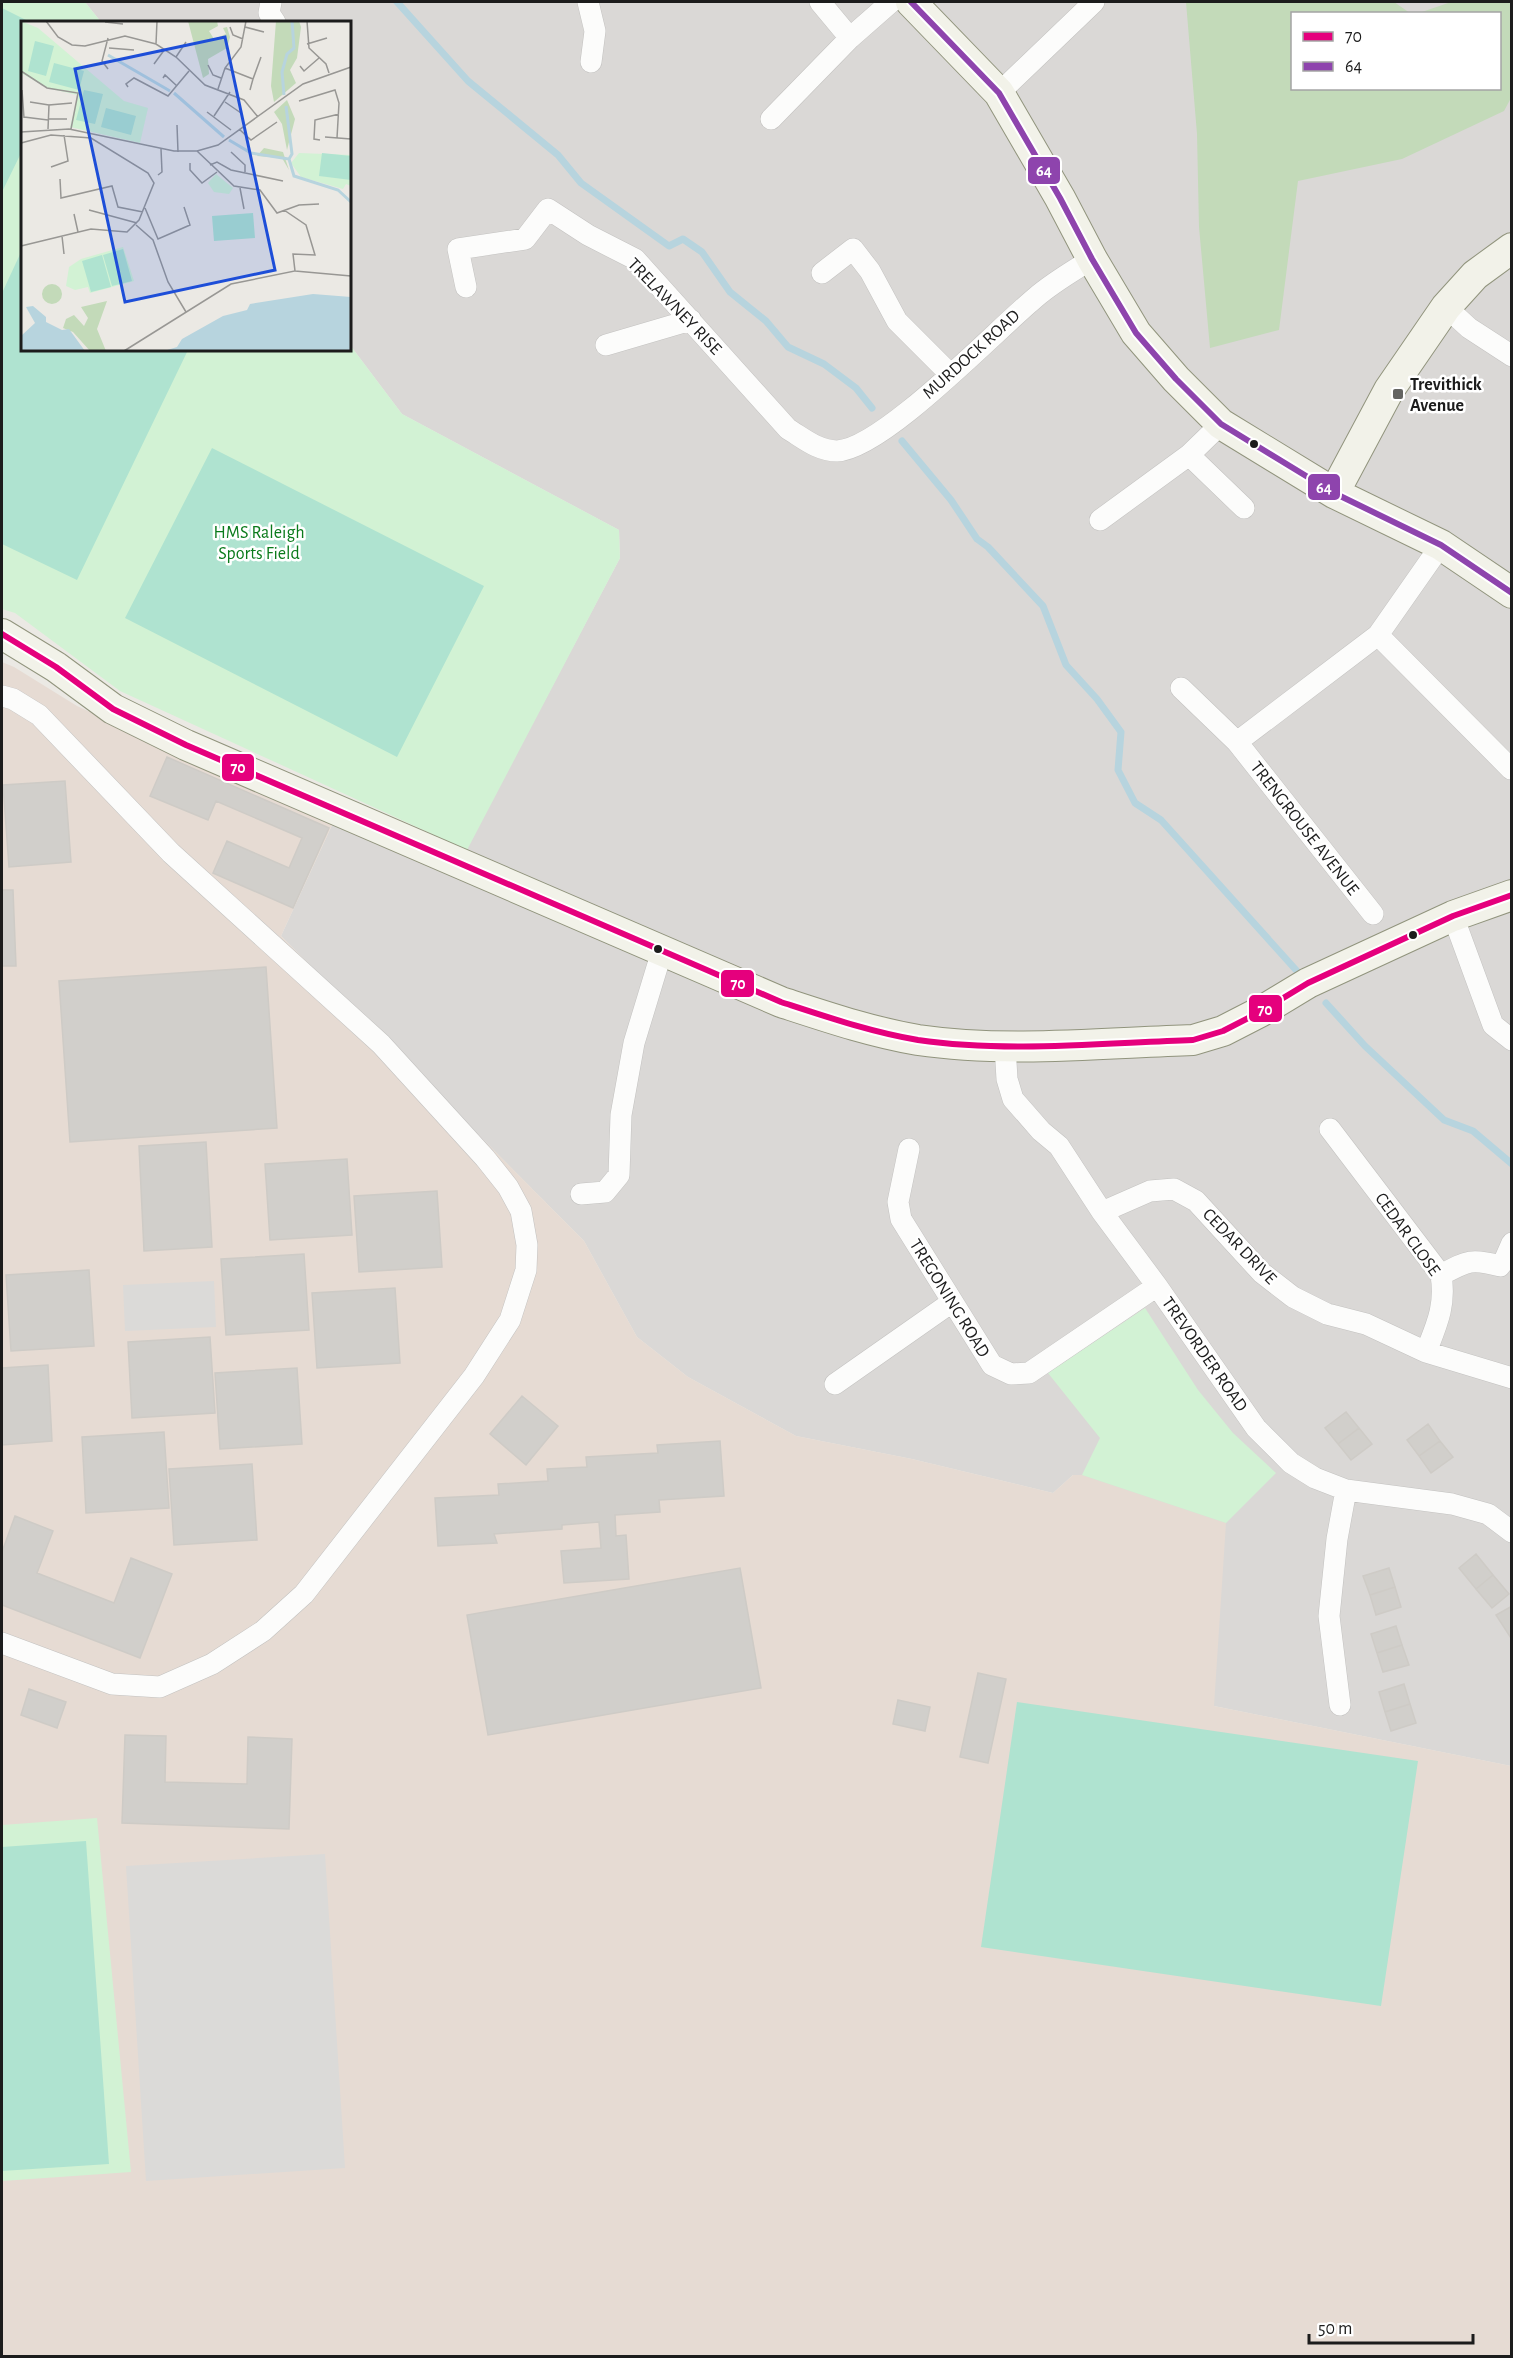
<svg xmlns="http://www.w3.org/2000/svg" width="1513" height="2358" font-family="'Alegreya Sans',sans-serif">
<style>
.residential{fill:#dad8d6;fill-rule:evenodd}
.military{fill:#e6dbd3}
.forest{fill:#c3dab9}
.park{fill:#d2f2d4}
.pitch{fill:#afe3d0}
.parking{fill:#dbdad8}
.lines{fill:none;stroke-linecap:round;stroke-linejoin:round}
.stream{stroke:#b7d4de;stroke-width:7}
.building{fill:#d1cfcb;stroke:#cecbc6;stroke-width:1.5}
.street-casing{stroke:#c3c2c0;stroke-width:22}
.secondary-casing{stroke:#91947d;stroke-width:32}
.street{stroke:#fcfcfb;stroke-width:21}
.secondary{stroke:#f2f2e9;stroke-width:30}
.bus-1-casing{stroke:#fff;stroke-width:10}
.bus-2-casing{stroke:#fff;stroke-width:10}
.bus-1{stroke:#e5007d;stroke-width:6}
.bus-2{stroke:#8e44ad;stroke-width:6}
.poi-dot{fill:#646462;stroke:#fff;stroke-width:2}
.bus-dot{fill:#1c1c1c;stroke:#fff;stroke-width:2}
.labels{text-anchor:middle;stroke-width:5;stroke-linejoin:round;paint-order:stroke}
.street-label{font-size:18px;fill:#1c1c1c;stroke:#fff}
.poi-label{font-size:18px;font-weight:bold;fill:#1c1c1c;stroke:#fff;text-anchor:start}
.park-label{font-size:18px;fill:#0a7a1b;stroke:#fff}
.inset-river{fill:none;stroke:#b7d4de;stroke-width:3}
.inset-road{fill:none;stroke:#989794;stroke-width:1.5}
.view{fill:#1d4ed8;fill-opacity:0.15;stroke:#1d4ed8;stroke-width:3}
.inset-edge{fill:none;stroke:#1c1c1c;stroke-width:3}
.line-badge{stroke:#fff;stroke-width:2}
.badge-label{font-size:16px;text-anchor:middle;font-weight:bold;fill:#fff}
</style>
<rect width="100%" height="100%" fill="#ebe9e4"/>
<path class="residential" d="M 85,2 L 1511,2 L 1511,1766 L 1214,1706 L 1073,1475 L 1053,1493 L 912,1459 L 796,1436 L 688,1377 L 637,1337 L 584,1241 L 281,936 L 333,823 L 452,876 L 620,558 L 619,530 L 402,414 L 350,345 L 350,22 L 101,22 ZM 1292,14 L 1500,14 L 1500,88 L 1292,88 Z"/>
<path class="military" d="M 2,662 L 14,667 L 77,706 L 333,823 L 281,936 L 584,1241 L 637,1337 L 688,1377 L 796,1436 L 912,1459 L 1053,1493 L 1073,1475 L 1082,1475 L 1226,1523 L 1214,1706 L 1511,1766 L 1511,2356 L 2,2356 Z"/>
<path class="forest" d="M 1186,2 L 1394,2 L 1410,13 L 1292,14 L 1292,88 L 1500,88 L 1500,14 L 1419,13 L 1451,2 L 1511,2 L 1511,98 L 1504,111 L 1402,159 L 1298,181 L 1279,330 L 1210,348 L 1199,227 L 1197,134 Z"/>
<path class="park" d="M 2,2 L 85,2 L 101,22 L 22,22 L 22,350 L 350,350 L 350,345 L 402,414 L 619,530 L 620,558 L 467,850 L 120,691 L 15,613 L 2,609 Z
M 1145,1308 L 1198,1390 L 1233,1433 L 1276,1473 L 1226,1523 L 1082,1475 L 1100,1438 L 1048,1373 Z
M 97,1818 L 131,2172 L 2,2181 L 2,1825 Z"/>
<path class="pitch" d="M 2,8 L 30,22 L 22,22 L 22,151 L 2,192 Z
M 22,250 L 22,350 L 188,350 L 77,580 L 2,544 L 2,293 Z
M 212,448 L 484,586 L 397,757 L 125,618 Z
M 1017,1702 L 1418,1761 L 1381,2006 L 981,1947 Z
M 86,1841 L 109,2164 L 2,2171 L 2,1847 Z"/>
<path class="parking" d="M 214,1281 L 216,1327 L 125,1331 L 123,1285 Z
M 325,1854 L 345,2168 L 146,2181 L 126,1866 Z"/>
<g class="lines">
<path class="stream" d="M 397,2 L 468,81 L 558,155 L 581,183 L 669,246 L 683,239 L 702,252 L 730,292 L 766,321 L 788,347 L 824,364 L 856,388 L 872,408
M 902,441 L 951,500 L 977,539 L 988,547 L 1043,606 L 1066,665 L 1097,699 L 1121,732 L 1118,770 L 1135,803 L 1161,820 L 1296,970
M 1326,1003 L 1365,1046 L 1444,1120 L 1473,1131 L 1512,1164"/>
</g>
<path class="building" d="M 167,757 L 329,828 L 293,908 L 213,873 L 227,841 L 289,868 L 302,838 L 216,801 L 208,820 L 150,796 Z
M 65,781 L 71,862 L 9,867 L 3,785 Z
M 2,890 L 13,890 L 16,966 L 2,966 Z
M 266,967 L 277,1128 L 70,1142 L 59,981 Z
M 206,1142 L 212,1247 L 144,1251 L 139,1146 Z
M 347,1159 L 352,1235 L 270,1240 L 265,1164 Z
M 437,1191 L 442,1267 L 359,1272 L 354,1196 Z
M 304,1254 L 309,1330 L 226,1335 L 221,1259 Z
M 89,1270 L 94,1346 L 11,1351 L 6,1275 Z
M 395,1288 L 400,1363 L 317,1368 L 312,1293 Z
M 210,1337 L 215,1413 L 132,1418 L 128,1342 Z
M 48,1365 L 52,1441 L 2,1445 L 2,1368 Z
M 297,1368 L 302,1444 L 220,1449 L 215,1373 Z
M 522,1396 L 558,1426 L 526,1465 L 490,1434 Z
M 1346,1412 L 1359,1428 L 1338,1444 L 1325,1428 Z
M 1428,1424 L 1440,1441 L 1419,1456 L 1407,1440 Z
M 1359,1428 L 1372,1444 L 1351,1460 L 1338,1444 Z
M 164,1432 L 169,1508 L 86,1513 L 82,1437 Z
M 720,1441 L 724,1496 L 659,1500 L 660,1512 L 615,1515 L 616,1536 L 626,1535 L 629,1579 L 564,1583 L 561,1551 L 601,1548 L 599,1522 L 562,1525 L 562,1529 L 494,1534 L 497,1543 L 438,1546 L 435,1498 L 499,1495 L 498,1484 L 548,1481 L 547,1469 L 587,1467 L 586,1457 L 658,1453 L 657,1445 Z
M 1440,1441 L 1453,1457 L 1431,1473 L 1419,1456 Z
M 252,1464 L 257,1540 L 174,1545 L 169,1469 Z
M 15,1516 L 53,1531 L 37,1573 L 114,1603 L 131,1558 L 172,1574 L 140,1658 L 2,1605 L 2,1552 Z
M 1476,1554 L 1493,1575 L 1476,1589 L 1459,1568 Z
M 740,1568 L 761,1688 L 488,1735 L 467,1615 Z
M 1389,1568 L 1395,1587 L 1370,1595 L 1363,1576 Z
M 1493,1575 L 1509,1594 L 1492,1608 L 1476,1589 Z
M 1395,1587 L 1401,1607 L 1376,1615 L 1370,1595 Z
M 1512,1606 L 1512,1637 L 1511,1638 L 1496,1615 Z
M 1396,1626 L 1402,1645 L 1377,1653 L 1371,1634 Z
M 1402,1645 L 1409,1665 L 1383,1672 L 1377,1653 Z
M 978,1673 L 1006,1679 L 988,1763 L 960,1757 Z
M 1404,1684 L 1410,1704 L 1385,1712 L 1379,1692 Z
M 29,1689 L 66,1702 L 57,1728 L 21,1715 Z
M 898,1700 L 930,1707 L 925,1731 L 893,1724 Z
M 1410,1704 L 1416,1723 L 1391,1731 L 1385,1712 Z
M 125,1735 L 166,1736 L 165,1782 L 247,1784 L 248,1737 L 292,1739 L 289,1829 L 122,1823 Z"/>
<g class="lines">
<g class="street-casing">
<path id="street" d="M 271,2 L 269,13 L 275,22
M 588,2 L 595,31 L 591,62
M 820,2 L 850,38
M 999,93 L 1094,2
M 771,119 L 850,38 L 891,2
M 822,273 L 853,249 L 870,271 L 897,321 L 950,374
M 466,287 L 458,249 L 525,239 L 548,209 L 588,235 L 635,259 L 788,429 C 803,438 818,451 837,451 C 883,449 995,331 1035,298 C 1052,283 1073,271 1092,259
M 1446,307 L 1469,328 L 1512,356
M 606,345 L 691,320
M 1189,455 L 1244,508
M 1100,520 L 1189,455 L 1221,424
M 1378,635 L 1511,769
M 1181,688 L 1237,742 L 1373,914
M 2,696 L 13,699 L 39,715 L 171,853 L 381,1044 L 485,1158 L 508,1187 L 521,1211 L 527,1245 L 526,1270 L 510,1320 L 474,1376 L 304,1594 L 263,1631 L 212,1664 L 160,1687 L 112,1684 L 2,1643
M 1237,742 L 1378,635 L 1441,545
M 1453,916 L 1493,1025 L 1512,1040
M 1005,1046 L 1007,1079 L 1013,1099 L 1041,1131 L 1059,1146 L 1102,1212 L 1157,1286 L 1256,1428 L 1291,1463 L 1315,1478 L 1346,1490 L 1452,1504 L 1488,1514 L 1512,1532
M 1330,1129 L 1441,1275 C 1446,1305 1437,1324 1426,1352
M 909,1149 L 898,1202 L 901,1219 L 992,1365 L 1011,1374 L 1029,1373 L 1157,1286
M 581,1194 L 605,1192 L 619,1175 L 621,1115 L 634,1043 L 662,951
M 1102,1212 L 1150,1191 L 1174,1189 L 1196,1201 L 1262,1273 L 1293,1297 L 1327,1314 L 1366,1324 L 1426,1352 L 1512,1378
M 1441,1275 C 1467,1261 1471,1258 1500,1266 L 1505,1259 L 1512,1243
M 835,1384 L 952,1302
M 1340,1705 L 1329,1616 L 1337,1539 L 1346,1490"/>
</g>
<g class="secondary-casing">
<path id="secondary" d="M 911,2 L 999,93 L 1060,198 L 1092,259 L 1136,333 L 1176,379 L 1221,424 L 1334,493 L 1441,545 L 1512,593
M 1334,493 L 1389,390 L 1446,307 L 1475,275 L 1512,248
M 2,634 L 56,667 L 113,709 L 186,745 L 781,1002 C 827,1017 871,1032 918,1040 C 1007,1053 1103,1043 1193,1040 L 1223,1031 L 1260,1012 L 1308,983 L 1453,916 L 1512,895"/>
</g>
<use href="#street" class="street"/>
<use href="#secondary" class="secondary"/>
<g class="bus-1-casing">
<path id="bus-1" d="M 2,634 L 56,667 L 113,709 L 186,745 L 781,1002 C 827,1017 871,1032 918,1040 C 1007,1053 1103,1043 1193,1040 L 1223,1031 L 1260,1012 L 1308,983 L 1453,916 L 1512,895"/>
</g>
<g class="bus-2-casing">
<path id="bus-2" d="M 911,2 L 999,93 L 1060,198 L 1092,259 L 1136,333 L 1176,379 L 1221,424 L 1334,493 L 1441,545 L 1512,593"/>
</g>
<use href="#bus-1" class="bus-1"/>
<use href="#bus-2" class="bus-2"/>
</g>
<rect class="poi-dot" x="1392" y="388" width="12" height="12" rx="3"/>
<g class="bus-dot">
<circle cx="1254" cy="444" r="5"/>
<circle cx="1413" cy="935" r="5"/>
<circle cx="658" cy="949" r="5"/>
</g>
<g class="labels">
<g class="street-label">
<text transform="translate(675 306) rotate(46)" y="6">TRELAWNEY RISE</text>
<text transform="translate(971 354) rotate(-42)" y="6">MURDOCK ROAD</text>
<text transform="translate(1305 828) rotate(52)" y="6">TRENGROUSE AVENUE</text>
<text transform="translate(1408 1234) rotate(54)" y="6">CEDAR CLOSE</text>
<text transform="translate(1240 1246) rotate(46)" y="6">CEDAR DRIVE</text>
<text transform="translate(950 1298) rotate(58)" y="6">TREGONING ROAD</text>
<text transform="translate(1205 1354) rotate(55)" y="6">TREVORDER ROAD</text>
</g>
<g class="poi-label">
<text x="1410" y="390">Trevithick<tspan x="1410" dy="21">Avenue</tspan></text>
</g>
<g class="park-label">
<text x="259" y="538">HMS Raleigh<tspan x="259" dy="21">Sports Field</tspan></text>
</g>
</g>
<g transform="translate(21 21)">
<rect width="330" height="330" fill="#ebe9e4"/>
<path d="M 167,0 L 196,0 L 197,5 L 188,10 L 193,18 L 205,13 L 202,7 L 206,6 L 209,16 L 206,27 L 187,38 L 188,53 L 182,57 ZM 255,0 L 278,0 L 280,6 L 276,37 L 269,49 L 275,62 L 253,81 L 250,65 ZM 266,79 L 274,98 L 266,129 L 261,103 L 253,91 ZM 243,127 L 262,131 L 268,149 L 261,137 L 236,135 ZM21 273a10 10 0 1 1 20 0a10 10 0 1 1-20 0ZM 86,280 L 76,308 L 85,330 L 69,330 L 52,311 L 42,307 L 45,298 L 53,294 L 63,305 L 67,297 L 60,286 Z" fill="#c3dab9"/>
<path d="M 0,0 L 17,7 L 103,80 L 127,87 L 119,122 L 49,106 L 57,74 L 26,67 L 0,52 ZM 278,132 L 330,134 L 330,165 L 325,163 L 322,168 L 280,156 L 270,142 ZM 195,153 L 212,167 L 208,173 L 193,171 L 187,162 ZM 102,226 L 113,260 L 69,272 L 67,266 L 54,269 L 45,265 L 48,246 L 60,238 Z" fill="#d2f2d4"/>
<path d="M 14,20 L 33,25 L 25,55 L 7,50 ZM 33,42 L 63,50 L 58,69 L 28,61 ZM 63,69 L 82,73 L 74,103 L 55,99 ZM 85,87 L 115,95 L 110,114 L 80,106 ZM 301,132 L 330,135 L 330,159 L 298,155 ZM 232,192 L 234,217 L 193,220 L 191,195 ZM 102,228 L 111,260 L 91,265 L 82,234 ZM 81,234 L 90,266 L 70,271 L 61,240 Z" fill="#afe3d0"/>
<path d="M 292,273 L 330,276 L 330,330 L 143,330 L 156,326 L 161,318 L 202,295 L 226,289 L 229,283 ZM 12,285 L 25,296 L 25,301 L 41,309 L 48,308 L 64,330 L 0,330 L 0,315 L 14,302 L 5,286 Z" fill="#b7d4de"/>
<path class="inset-river" d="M 87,34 L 149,70M 153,72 L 203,116M 263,74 L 261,51 L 266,33 L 273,27 L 271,0M 265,85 L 271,133 L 268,138M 208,119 L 230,132 L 268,138 L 273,155 L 317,169 L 330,181"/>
<path class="inset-road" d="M 25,0 L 37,16 L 51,24 L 64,25 L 104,15 L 135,23 L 155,36 L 184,64 L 223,79 L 237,96M 286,0 L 288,27 L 305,43 L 308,52M 84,1 L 102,3M 209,6 L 212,14 L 222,18M 224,6 L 243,11M 135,23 L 136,0M 286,23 L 306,17M 88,27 L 113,29M 155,36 L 165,21M 133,43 L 144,28M 187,44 L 192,54 L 200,57M 279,45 L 283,50 L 298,37M 204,47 L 232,58 L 229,69M 87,48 L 81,40 L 87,17M 0,50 L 26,67 L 57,72 L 50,108M 142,57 L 144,54 L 156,65M 232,58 L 240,36M 107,66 L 105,63 L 113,57 L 147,75 L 168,50M 197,68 L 204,47 L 220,26 L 225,0M 1,69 L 3,97M 278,80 L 314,69 L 318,82 L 316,117M 9,81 L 28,84M 204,81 L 220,92M 186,91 L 210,109M 193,95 L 209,71M 3,96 L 27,99M 27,98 L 46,98M 156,104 L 157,131M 27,108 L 28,84 L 51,82M 218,108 L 230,119 L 256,101M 0,111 L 48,108 L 153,130 L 176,130 L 197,124 L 282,63 L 330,46M 304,116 L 330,118M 299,119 L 293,118 L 294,99 L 318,93M 0,122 L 30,114 L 70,117 L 127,152 L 133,162 L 118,199 L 106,211 L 70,208 L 0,225M 176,130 L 213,165 L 239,169 L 256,192 L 278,184 L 298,183M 210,131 L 224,144 L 224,151M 169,142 L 169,149 L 181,162 L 196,151M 189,144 L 196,141 L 210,149 L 262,160M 30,146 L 47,140 L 43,114M 137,154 L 141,151 L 140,128M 39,158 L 40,177 L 91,165 L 97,186 L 122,191M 219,167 L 223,188M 124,187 L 137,218 L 169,204 L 163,186M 68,189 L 116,202M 53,193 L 57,211M 115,204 L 132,219 L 147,261 L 165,291M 41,215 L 43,233M 274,250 L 330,255M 103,330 L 210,263 L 274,250 L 272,233 L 294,234 L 285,204 L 263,189"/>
<path class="view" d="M 204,16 L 254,249 L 104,281 L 54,48 Z"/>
<rect width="330" height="330" class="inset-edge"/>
</g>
<g class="line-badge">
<rect x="1027" y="156" width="34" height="29" rx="6" fill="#8e44ad"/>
<rect x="1307" y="473" width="34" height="28" rx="6" fill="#8e44ad"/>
<rect x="221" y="753" width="34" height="29" rx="6" fill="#e5007d"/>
<rect x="720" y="969" width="35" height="29" rx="6" fill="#e5007d"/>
<rect x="1248" y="994" width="35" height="29" rx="6" fill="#e5007d"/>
</g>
<g class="badge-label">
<text x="1044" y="176">64</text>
<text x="1324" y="493">64</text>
<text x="238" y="773">70</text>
<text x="738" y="989">70</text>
<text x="1265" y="1015">70</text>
</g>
<rect width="1513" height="2358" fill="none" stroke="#1c1c1c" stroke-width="6"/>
<rect x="1291" y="12" width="210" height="78" fill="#ffffff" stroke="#a4a4a4" stroke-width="1.5"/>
<rect x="1303" y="32" width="30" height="9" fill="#e5007d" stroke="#a4a4a4" stroke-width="1.5"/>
<text x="1345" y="42" font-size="18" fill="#1c1c1c">70</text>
<rect x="1303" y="62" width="30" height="9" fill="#8e44ad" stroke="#a4a4a4" stroke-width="1.5"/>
<text x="1345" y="72" font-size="18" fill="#1c1c1c">64</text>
<path d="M1309 2334v9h164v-9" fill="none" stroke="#1c1c1c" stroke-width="3"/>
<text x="1318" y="2334" font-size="18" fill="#1c1c1c" stroke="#ffffff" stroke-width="4.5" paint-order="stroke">50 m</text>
</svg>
